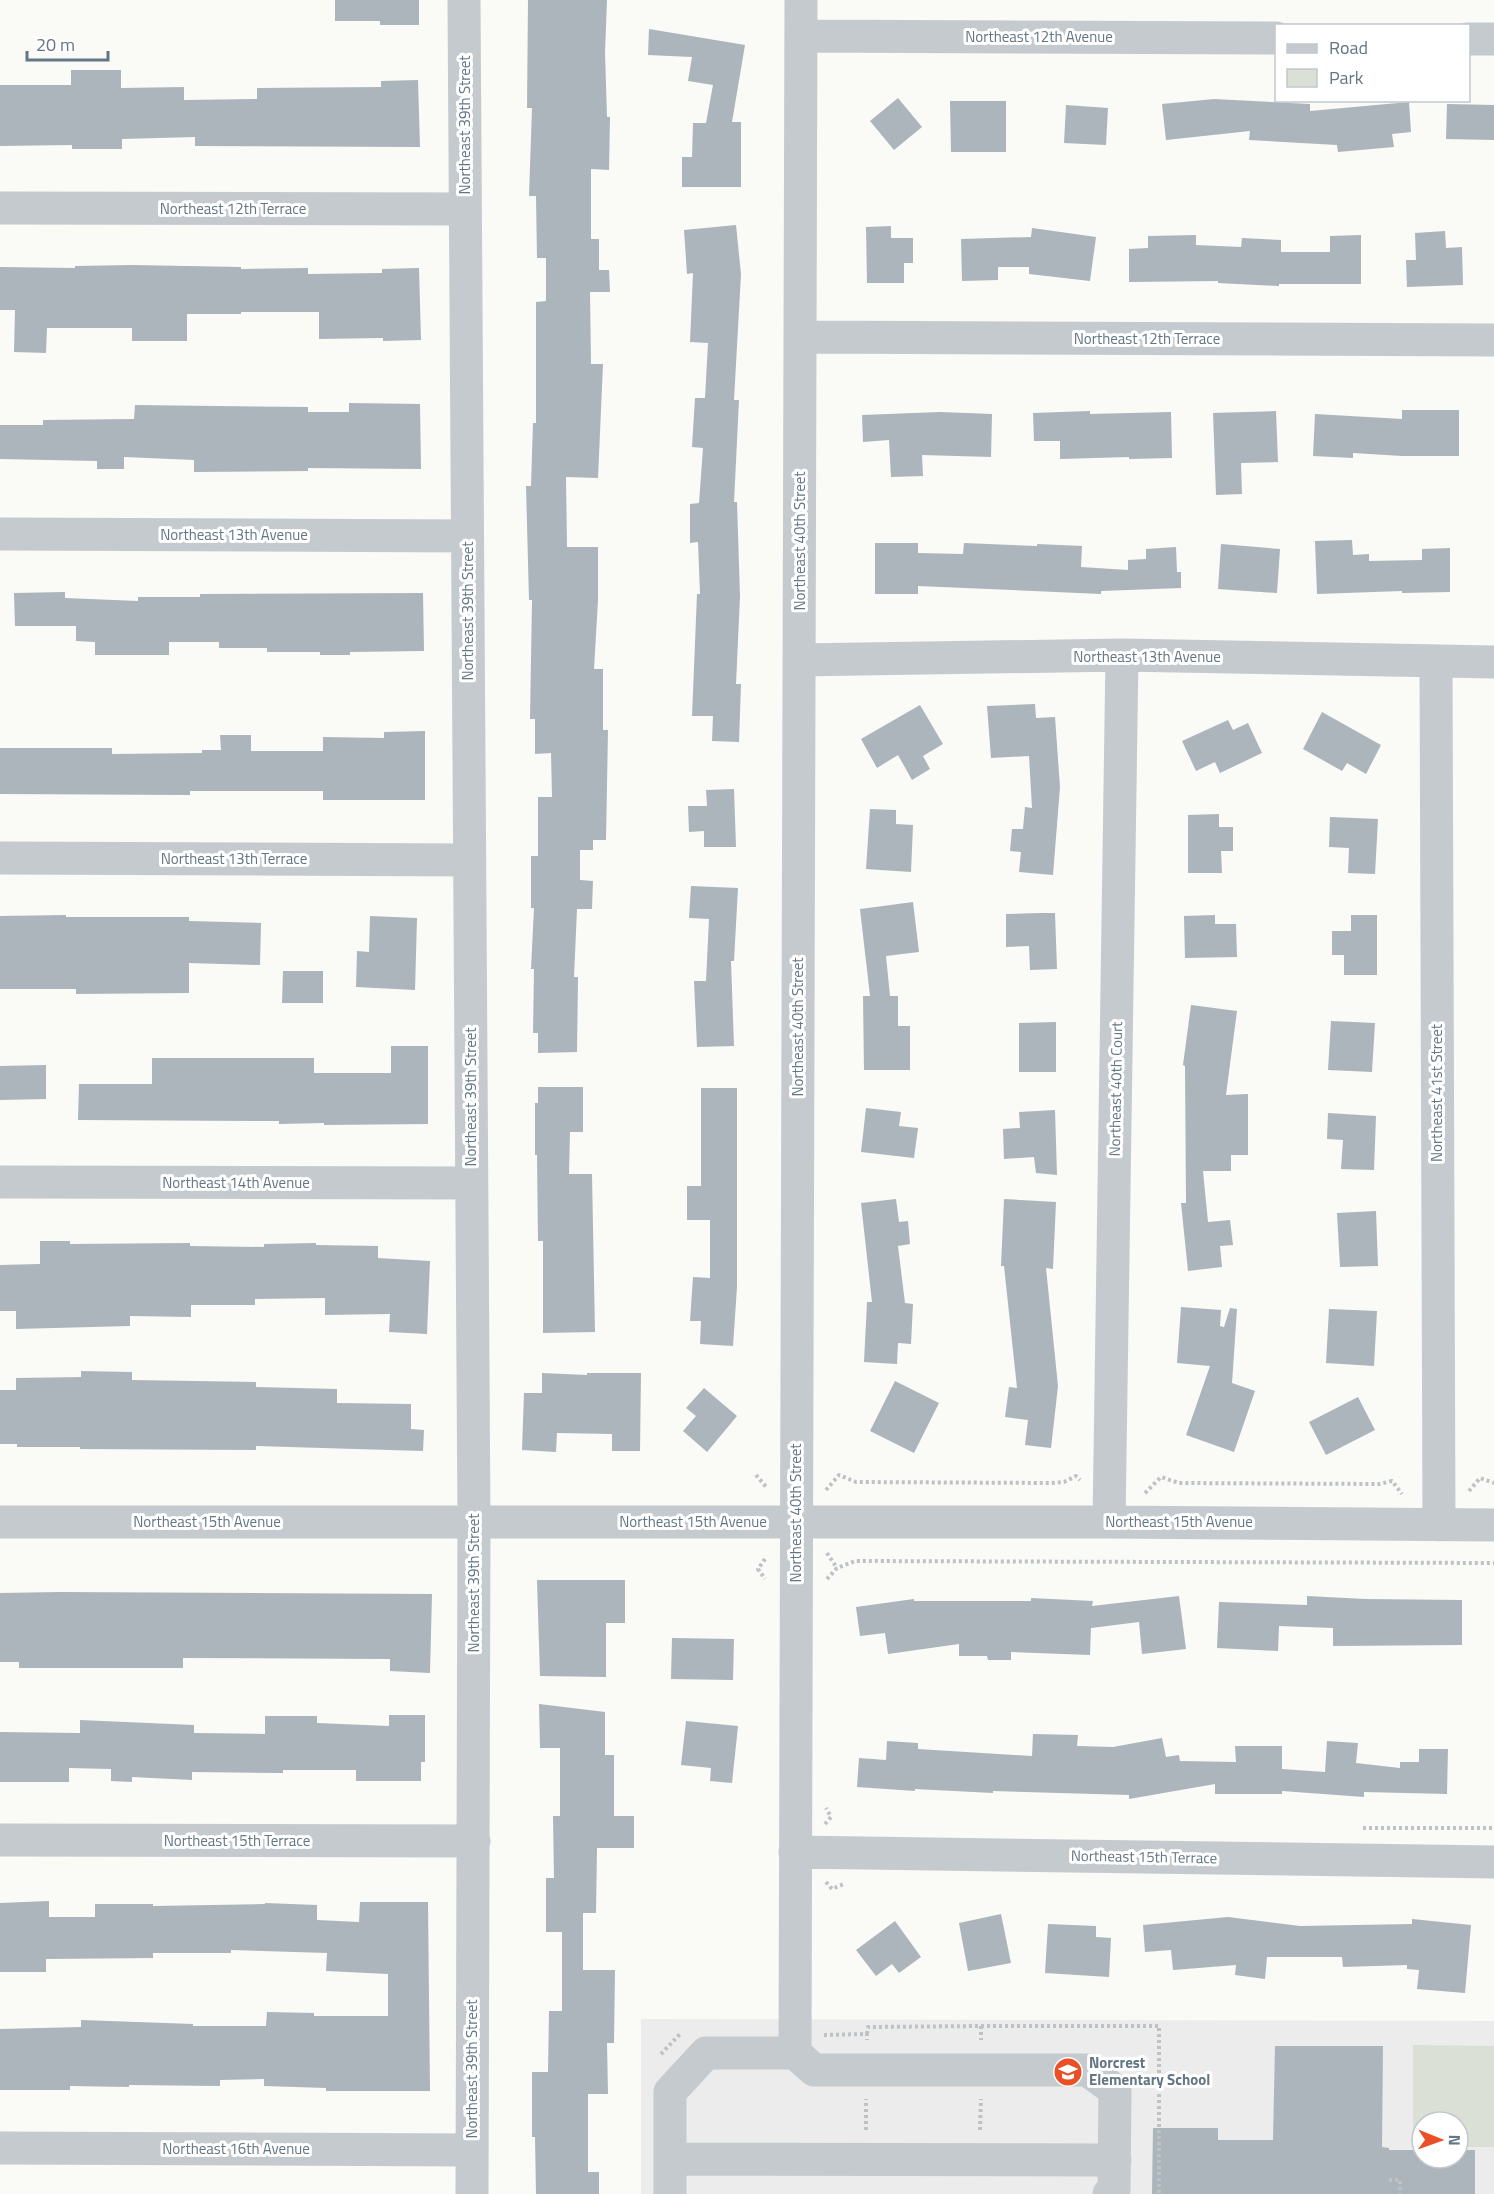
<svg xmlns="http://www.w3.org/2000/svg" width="1494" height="2194" font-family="'Titillium Web',sans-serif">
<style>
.built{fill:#ebeceb;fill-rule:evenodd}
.green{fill:#dae0d6}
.building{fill:#abb5bb}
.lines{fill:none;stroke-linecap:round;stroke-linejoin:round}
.path{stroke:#bfc2c5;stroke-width:4;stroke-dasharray:3 3;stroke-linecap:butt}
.minor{stroke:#c5cace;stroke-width:33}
.labels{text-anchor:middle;stroke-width:6;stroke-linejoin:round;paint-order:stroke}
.street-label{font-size:15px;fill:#637684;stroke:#fff}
.poi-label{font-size:15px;font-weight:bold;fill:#637684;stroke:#fff;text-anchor:start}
</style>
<rect width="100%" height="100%" fill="#fafaf7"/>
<path class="built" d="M 641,2019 L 1494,2021 L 1494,2194 L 641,2194 ZM 1422,2122 L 1458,2122 L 1458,2158 L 1422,2158 Z"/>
<path class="green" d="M 1413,2045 L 1494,2046 L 1494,2147 L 1458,2147 L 1458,2122 L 1422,2122 L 1422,2147 L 1413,2147 Z"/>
<path class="building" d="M 335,0 L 419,0 L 419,25 L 380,25 L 380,21 L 335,21 Z
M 528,0 L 607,0 L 605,53 L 607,117 L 610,117 L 609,170 L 591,169 L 591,239 L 599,239 L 599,270 L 609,270 L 610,292 L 590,292 L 591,364 L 603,364 L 598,478 L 566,477 L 567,547 L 598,547 L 598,600 L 594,669 L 603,669 L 603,730 L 608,730 L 606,840 L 593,840 L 593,850 L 580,850 L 580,880 L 593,881 L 592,909 L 577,909 L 574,977 L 578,977 L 577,1052 L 538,1053 L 538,1033 L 533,1033 L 534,969 L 531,969 L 534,908 L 531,908 L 531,856 L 538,856 L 538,797 L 552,797 L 551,753 L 535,754 L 535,719 L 530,719 L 532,600 L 529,600 L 526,486 L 531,486 L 533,423 L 536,423 L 536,302 L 546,301 L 546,258 L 537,258 L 536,196 L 529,196 L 532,108 L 527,108 Z
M 649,29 L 745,45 L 732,122 L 741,122 L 741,187 L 682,187 L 682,157 L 692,157 L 693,123 L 706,123 L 713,85 L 688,81 L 692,57 L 648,55 Z
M 71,70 L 121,70 L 121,88 L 184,87 L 184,100 L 257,99 L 257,88 L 381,87 L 381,81 L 418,80 L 420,147 L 195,146 L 195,137 L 122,139 L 122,149 L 72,149 L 72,145 L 0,146 L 0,85 L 71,85 Z
M 898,98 L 922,127 L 894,150 L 870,121 Z
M 1214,99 L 1310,104 L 1310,111 L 1409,102 L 1411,132 L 1392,134 L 1394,147 L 1338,152 L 1337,145 L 1249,140 L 1250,131 L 1166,140 L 1162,104 Z
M 950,101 L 1006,101 L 1006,152 L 951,152 Z
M 1447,104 L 1494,105 L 1494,140 L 1446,139 Z
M 1066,105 L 1108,108 L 1106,145 L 1064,143 Z
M 736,225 L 741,274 L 734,400 L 739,400 L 734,502 L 737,502 L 740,596 L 736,684 L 741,684 L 739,742 L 712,741 L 713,716 L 692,716 L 697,594 L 700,594 L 698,542 L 690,543 L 690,504 L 699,503 L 703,448 L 692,447 L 695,398 L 705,398 L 708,343 L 690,342 L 693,273 L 687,274 L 684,230 Z
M 891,226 L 891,238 L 913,238 L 913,263 L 904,263 L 904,283 L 867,283 L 866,227 Z
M 1032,228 L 1096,237 L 1090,281 L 1029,274 L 1029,267 L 998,267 L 998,280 L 962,281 L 961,239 L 1031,237 Z
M 1445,231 L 1446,248 L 1462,247 L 1463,285 L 1407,287 L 1406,260 L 1416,260 L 1415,233 Z
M 1196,235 L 1196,245 L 1241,247 L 1242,238 L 1281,240 L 1281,252 L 1330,252 L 1330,236 L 1361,235 L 1361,284 L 1279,284 L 1279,286 L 1218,283 L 1218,281 L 1129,282 L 1129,249 L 1148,248 L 1148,236 Z
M 132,265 L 241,267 L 241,269 L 308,268 L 308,274 L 382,273 L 382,269 L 419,268 L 421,340 L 383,341 L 383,338 L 319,339 L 319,312 L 241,312 L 241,314 L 187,314 L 187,341 L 132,341 L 132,328 L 47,328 L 46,353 L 14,352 L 15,310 L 0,310 L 0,267 L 75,268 L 75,266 Z
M 349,403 L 420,404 L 421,469 L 308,468 L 308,471 L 194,472 L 194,460 L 124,457 L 124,469 L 97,469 L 97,461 L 0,459 L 0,425 L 43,425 L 43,420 L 134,419 L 135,405 L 308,407 L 308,412 L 349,412 Z
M 1402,410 L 1459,410 L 1459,456 L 1402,456 L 1353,453 L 1353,458 L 1313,456 L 1315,414 L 1402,419 Z
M 1090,411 L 1090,414 L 1171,412 L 1172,458 L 1129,459 L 1129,457 L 1060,459 L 1060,441 L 1034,441 L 1033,413 Z
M 1276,411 L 1278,462 L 1241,463 L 1242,494 L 1216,495 L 1213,413 Z
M 940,412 L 992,414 L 991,457 L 922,455 L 923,476 L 891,477 L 889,440 L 863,442 L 862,415 Z
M 1352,540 L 1353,555 L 1369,554 L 1369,561 L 1422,560 L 1422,549 L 1450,548 L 1450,592 L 1402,593 L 1402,591 L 1317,594 L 1315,541 Z
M 875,543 L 918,543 L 918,553 L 963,554 L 964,543 L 1037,546 L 1037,544 L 1082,546 L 1081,567 L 1128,570 L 1128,560 L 1146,559 L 1146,549 L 1176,547 L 1177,572 L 1181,572 L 1181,588 L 1101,591 L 1101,594 L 918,586 L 918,594 L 875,594 Z
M 1221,544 L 1280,549 L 1277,593 L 1218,589 Z
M 65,592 L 65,598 L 138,601 L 138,597 L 200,597 L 200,594 L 423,593 L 424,651 L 350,652 L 350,655 L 320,655 L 320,652 L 267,652 L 267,648 L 219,648 L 219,642 L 169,642 L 169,655 L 95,655 L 95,642 L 76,641 L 76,626 L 15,626 L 14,593 Z
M 1035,704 L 1036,718 L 1055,717 L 1060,787 L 1053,875 L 1019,872 L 1021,852 L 1010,851 L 1012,829 L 1023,829 L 1025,807 L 1032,808 L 1029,756 L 991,758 L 987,706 Z
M 920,705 L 943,744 L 923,756 L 930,769 L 912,780 L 898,755 L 877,768 L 861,739 Z
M 1322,712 L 1381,745 L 1366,774 L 1347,763 L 1342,771 L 1303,749 Z
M 1228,720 L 1233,730 L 1248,723 L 1262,753 L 1220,773 L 1215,762 L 1196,771 L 1182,741 Z
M 425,731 L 425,800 L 323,800 L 323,791 L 190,791 L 190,795 L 0,794 L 0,748 L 112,748 L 112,754 L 202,753 L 202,750 L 221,750 L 220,735 L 251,735 L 251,751 L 323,751 L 323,737 L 384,738 L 384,732 Z
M 734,789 L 736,847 L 704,847 L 704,831 L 689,832 L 688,806 L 707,806 L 706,790 Z
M 870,809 L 896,810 L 896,824 L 913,825 L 911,872 L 866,869 Z
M 1219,814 L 1219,827 L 1233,827 L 1233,851 L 1221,851 L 1222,873 L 1188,873 L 1188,815 Z
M 1330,817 L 1378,819 L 1375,874 L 1348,873 L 1349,848 L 1329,847 Z
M 691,886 L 738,888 L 734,961 L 731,961 L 734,1046 L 697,1047 L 694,981 L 706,981 L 709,919 L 689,918 Z
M 913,902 L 919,952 L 886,956 L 890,996 L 898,996 L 898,1026 L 910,1026 L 910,1070 L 864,1070 L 863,996 L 870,996 L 860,909 Z
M 1039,913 L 1055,913 L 1057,969 L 1030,970 L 1029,946 L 1006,947 L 1006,914 Z
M 66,915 L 66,917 L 189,917 L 189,921 L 261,923 L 260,965 L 189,963 L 189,993 L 76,994 L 76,989 L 0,989 L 0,916 Z
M 1215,915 L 1215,924 L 1236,924 L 1237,957 L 1185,958 L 1184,916 Z
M 1351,915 L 1377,915 L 1377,975 L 1344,975 L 1344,955 L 1332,955 L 1332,931 L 1351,931 Z
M 370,916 L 417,918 L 415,990 L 356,987 L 357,951 L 369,952 Z
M 283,971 L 323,971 L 323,1003 L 282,1003 Z
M 1191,1005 L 1237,1011 L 1226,1095 L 1248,1094 L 1248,1155 L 1231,1155 L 1231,1171 L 1203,1171 L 1208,1222 L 1230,1220 L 1233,1245 L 1220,1246 L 1222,1267 L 1188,1271 L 1181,1203 L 1186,1203 L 1185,1066 L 1183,1065 Z
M 1331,1021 L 1375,1023 L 1372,1072 L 1328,1070 Z
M 1056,1022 L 1056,1072 L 1019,1072 L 1019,1023 Z
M 391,1046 L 428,1046 L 428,1124 L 324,1125 L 324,1123 L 279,1124 L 279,1121 L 78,1120 L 79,1084 L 152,1084 L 152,1058 L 314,1058 L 314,1073 L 391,1073 Z
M 46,1065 L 46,1099 L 0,1100 L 0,1066 Z
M 538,1087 L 583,1087 L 583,1132 L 570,1132 L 569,1174 L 592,1174 L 595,1332 L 543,1333 L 543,1241 L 538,1241 L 537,1155 L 535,1155 L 535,1103 L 538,1103 Z
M 701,1088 L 737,1088 L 737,1287 L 733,1346 L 700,1344 L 701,1321 L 690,1321 L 693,1277 L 710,1278 L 710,1220 L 687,1220 L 687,1186 L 701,1186 Z
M 866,1108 L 901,1112 L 899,1126 L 918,1128 L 914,1158 L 861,1152 Z
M 1055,1110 L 1057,1175 L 1036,1173 L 1034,1157 L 1004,1159 L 1003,1129 L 1020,1128 L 1019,1112 Z
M 1328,1113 L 1376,1116 L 1374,1170 L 1341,1169 L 1343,1140 L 1327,1139 Z
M 896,1199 L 899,1222 L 908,1221 L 910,1244 L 898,1246 L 905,1303 L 913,1304 L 911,1344 L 898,1343 L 897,1364 L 864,1362 L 867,1302 L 872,1302 L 861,1203 Z
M 1004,1199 L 1056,1202 L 1053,1269 L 1046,1268 L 1058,1386 L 1051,1448 L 1025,1445 L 1028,1420 L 1005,1417 L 1009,1387 L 1017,1388 L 1004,1266 L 1001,1266 Z
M 1376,1211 L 1378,1266 L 1340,1267 L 1337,1213 Z
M 40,1241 L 70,1241 L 70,1244 L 190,1243 L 190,1246 L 264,1247 L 264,1244 L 316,1243 L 316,1245 L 378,1246 L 378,1258 L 430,1261 L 427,1334 L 389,1332 L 390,1314 L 325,1315 L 325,1298 L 255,1299 L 255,1305 L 191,1305 L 191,1317 L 130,1316 L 130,1326 L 16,1329 L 16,1311 L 0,1311 L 0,1265 L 40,1264 Z
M 1181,1307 L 1221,1310 L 1220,1326 L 1224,1327 L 1230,1308 L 1237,1309 L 1232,1383 L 1255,1391 L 1234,1452 L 1186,1435 L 1210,1366 L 1177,1363 Z
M 1329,1309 L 1377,1311 L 1374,1366 L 1326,1363 Z
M 81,1371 L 132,1372 L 132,1380 L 256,1382 L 256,1387 L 337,1389 L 337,1403 L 411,1404 L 411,1429 L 424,1430 L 423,1451 L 256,1446 L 256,1450 L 80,1449 L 80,1447 L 17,1447 L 17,1444 L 0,1444 L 0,1390 L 16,1390 L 16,1378 L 81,1377 Z
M 542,1373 L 587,1375 L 587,1373 L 641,1373 L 640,1451 L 612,1451 L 612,1434 L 557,1433 L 556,1452 L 522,1450 L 524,1393 L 542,1393 Z
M 895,1381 L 939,1403 L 914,1453 L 870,1431 Z
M 704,1388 L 737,1416 L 707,1452 L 683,1431 L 696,1416 L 686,1408 Z
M 1358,1397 L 1375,1430 L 1326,1455 L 1309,1422 Z
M 537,1580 L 625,1580 L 625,1623 L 606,1623 L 606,1677 L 540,1676 Z
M 60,1592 L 432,1594 L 430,1673 L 390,1671 L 390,1659 L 183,1658 L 183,1668 L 19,1668 L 19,1662 L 0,1662 L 0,1593 Z
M 1179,1596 L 1186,1649 L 1142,1654 L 1139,1622 L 1091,1628 L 1090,1655 L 1011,1652 L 1011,1660 L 988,1660 L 987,1656 L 959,1656 L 959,1644 L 888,1654 L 885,1633 L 860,1636 L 856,1607 L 914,1599 L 914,1601 L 1031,1601 L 1031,1598 L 1093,1601 L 1092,1606 Z
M 1307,1596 L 1365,1599 L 1462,1600 L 1462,1645 L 1333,1646 L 1333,1628 L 1279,1626 L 1278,1651 L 1217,1648 L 1219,1602 L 1307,1605 Z
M 672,1638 L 734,1639 L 733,1680 L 671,1679 Z
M 539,1704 L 605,1712 L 605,1755 L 614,1755 L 614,1816 L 634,1816 L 634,1848 L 597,1848 L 596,1913 L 583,1913 L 583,1970 L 615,1970 L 614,2043 L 607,2043 L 608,2094 L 588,2094 L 588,2172 L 599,2172 L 599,2194 L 536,2194 L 535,2137 L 532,2137 L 532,2072 L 548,2072 L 549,2011 L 562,2011 L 562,1932 L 546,1932 L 546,1878 L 554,1878 L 553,1816 L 560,1816 L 560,1748 L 540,1748 Z
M 389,1715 L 425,1715 L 425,1762 L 421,1762 L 421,1781 L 356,1781 L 356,1770 L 283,1770 L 283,1773 L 192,1772 L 192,1780 L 132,1777 L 132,1782 L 111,1781 L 111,1769 L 69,1768 L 69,1782 L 0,1782 L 0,1732 L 80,1733 L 80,1720 L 194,1725 L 194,1733 L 265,1734 L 265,1716 L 317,1716 L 317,1723 L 389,1726 Z
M 686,1721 L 738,1726 L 732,1783 L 710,1781 L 711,1768 L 681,1765 Z
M 1033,1734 L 1078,1735 L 1077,1746 L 1113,1747 L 1162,1738 L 1166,1757 L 1179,1755 L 1180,1761 L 1236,1762 L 1235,1746 L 1282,1746 L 1282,1769 L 1325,1772 L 1327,1741 L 1358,1743 L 1356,1763 L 1400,1768 L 1400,1762 L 1419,1762 L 1419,1749 L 1448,1749 L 1447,1794 L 1364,1792 L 1364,1797 L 1282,1791 L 1282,1794 L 1215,1794 L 1215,1784 L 1129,1799 L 1129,1795 L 993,1791 L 993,1793 L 915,1789 L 915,1791 L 857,1787 L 859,1758 L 886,1760 L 887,1741 L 918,1743 L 918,1749 L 1032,1756 Z
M 49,1901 L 49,1917 L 95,1917 L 95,1904 L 153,1904 L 153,1906 L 265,1904 L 265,1903 L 317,1905 L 317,1920 L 359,1922 L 360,1902 L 428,1902 L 430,2091 L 326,2091 L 326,2088 L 264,2086 L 264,2079 L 220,2080 L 220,2086 L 129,2085 L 129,2087 L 70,2086 L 70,2090 L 0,2090 L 0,2029 L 81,2027 L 81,2020 L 193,2024 L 193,2026 L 266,2026 L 267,2012 L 314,2013 L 314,2016 L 388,2016 L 388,1974 L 326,1971 L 327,1953 L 231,1950 L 231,1953 L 153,1953 L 153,1958 L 46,1959 L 46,1972 L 0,1972 L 0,1903 Z
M 1001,1914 L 1011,1963 L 968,1971 L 959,1923 Z
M 1228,1917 L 1300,1926 L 1412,1924 L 1412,1919 L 1471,1925 L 1465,1993 L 1417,1989 L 1419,1970 L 1407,1969 L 1407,1965 L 1343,1967 L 1342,1957 L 1267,1957 L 1265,1979 L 1235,1975 L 1236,1965 L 1173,1970 L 1171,1950 L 1145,1952 L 1143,1925 Z
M 895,1921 L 921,1957 L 899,1973 L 892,1964 L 876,1976 L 856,1950 Z
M 1048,1924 L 1096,1926 L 1096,1937 L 1111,1938 L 1109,1977 L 1045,1973 Z
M 1275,2046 L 1383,2046 L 1382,2147 L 1389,2148 L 1389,2150 L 1422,2150 L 1422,2158 L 1458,2158 L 1458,2150 L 1475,2150 L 1475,2194 L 1152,2194 L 1153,2128 L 1218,2128 L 1218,2140 L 1273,2140 Z"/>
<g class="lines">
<path class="path" d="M 756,1475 L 767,1488
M 826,1490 L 839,1475 L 856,1482 L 1051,1483 L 1064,1482 L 1076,1476 L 1080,1480
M 1469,1491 L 1480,1478 L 1494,1483
M 1145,1493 L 1161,1477 L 1179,1483 L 1379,1484 L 1392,1481 L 1402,1494
M 827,1553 L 837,1568
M 765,1559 L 758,1569 L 765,1579
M 827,1579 L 837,1568 L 855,1561 L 1494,1563
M 825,1824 L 831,1817 L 826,1808
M 1363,1828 L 1494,1828
M 826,1882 L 832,1889 L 844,1884
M 981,2026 L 1159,2026 L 1159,2194
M 867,2034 L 868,2027 L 981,2026 L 981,2040
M 824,2035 L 867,2034 L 867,2040
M 661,2054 L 681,2033
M 866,2130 L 866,2099
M 980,2130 L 981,2099
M 1389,2180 L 1400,2180 L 1400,2194"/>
<path class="minor" d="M 464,0 L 474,1522 L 472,2194
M 801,36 L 1276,38
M 1468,39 L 1494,39
M 0,208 L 465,209
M 800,337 L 1494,340
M 0,534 L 467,536
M 799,660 L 1122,655 L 1494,662
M 1436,661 L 1439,1525
M 0,858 L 469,860
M 0,1182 L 471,1183
M 0,1522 L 1109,1522 L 1494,1525
M 1109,1522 L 1122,655
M 0,1840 L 474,1841
M 795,1852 L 1494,1862
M 795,2053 L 801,0
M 0,2148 L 472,2150
M 670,2159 L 1115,2160
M 670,2194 L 670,2092 L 706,2053 L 795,2053 L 814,2070 L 1087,2070 L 1115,2090 L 1114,2190 L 1109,2194"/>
</g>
<defs>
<g id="school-disc" transform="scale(1.5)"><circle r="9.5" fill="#eb4f26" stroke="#fff"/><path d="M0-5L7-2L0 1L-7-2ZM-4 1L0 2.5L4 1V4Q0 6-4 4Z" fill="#fff"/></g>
</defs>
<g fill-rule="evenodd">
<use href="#school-disc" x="1068" y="2072"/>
</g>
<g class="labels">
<g class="street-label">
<text x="1039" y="42">Northeast 12th Avenue</text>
<text transform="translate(465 125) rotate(-90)" y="5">Northeast 39th Street</text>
<text x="233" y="214">Northeast 12th Terrace</text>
<text x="1147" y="344">Northeast 12th Terrace</text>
<text x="234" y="540">Northeast 13th Avenue</text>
<text transform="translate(800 541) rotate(-90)" y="5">Northeast 40th Street</text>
<text transform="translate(468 611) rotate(-90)" y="5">Northeast 39th Street</text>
<text x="1147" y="662">Northeast 13th Avenue</text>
<text x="234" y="864">Northeast 13th Terrace</text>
<text transform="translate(798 1027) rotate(-90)" y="5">Northeast 40th Street</text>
<text transform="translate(1116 1089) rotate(-89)" y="5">Northeast 40th Court</text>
<text transform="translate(1437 1093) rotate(-90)" y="5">Northeast 41st Street</text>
<text transform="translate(471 1097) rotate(-90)" y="5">Northeast 39th Street</text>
<text x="236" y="1188">Northeast 14th Avenue</text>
<text transform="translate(796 1513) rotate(-90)" y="5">Northeast 40th Street</text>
<text x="207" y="1527">Northeast 15th Avenue</text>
<text x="693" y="1527">Northeast 15th Avenue</text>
<text x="1179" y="1527">Northeast 15th Avenue</text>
<text transform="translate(474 1583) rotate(-90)" y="5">Northeast 39th Street</text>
<text x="237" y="1846">Northeast 15th Terrace</text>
<text transform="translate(1144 1857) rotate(1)" y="5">Northeast 15th Terrace</text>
<text transform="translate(472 2069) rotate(-90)" y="5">Northeast 39th Street</text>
<text x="236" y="2154">Northeast 16th Avenue</text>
</g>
<g class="poi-label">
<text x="1089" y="2068">Norcrest<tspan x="1089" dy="17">Elementary School</tspan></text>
</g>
</g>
<rect x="1275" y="24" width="195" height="78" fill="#ffffff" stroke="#c1c8ce" stroke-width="1.5"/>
<rect x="1287" y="44" width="30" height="9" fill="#c5cace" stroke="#c1c8ce" stroke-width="1.5"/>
<text x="1329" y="54" font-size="18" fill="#637684">Road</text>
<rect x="1287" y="69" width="30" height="18" fill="#dae0d6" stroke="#c1c8ce" stroke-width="1.5"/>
<text x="1329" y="84" font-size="18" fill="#637684">Park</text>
<g transform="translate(1440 2140) rotate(91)"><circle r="28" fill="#ffffff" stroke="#c1c8ce" stroke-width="1.5"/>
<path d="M0-4.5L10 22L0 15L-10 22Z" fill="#eb4f26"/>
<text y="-9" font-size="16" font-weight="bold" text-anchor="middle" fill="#637684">N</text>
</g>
<path d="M27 51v9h81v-9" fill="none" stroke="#637684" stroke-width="3"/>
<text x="36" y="51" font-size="18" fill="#637684" stroke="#ffffff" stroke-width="4.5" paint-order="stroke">20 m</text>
</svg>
